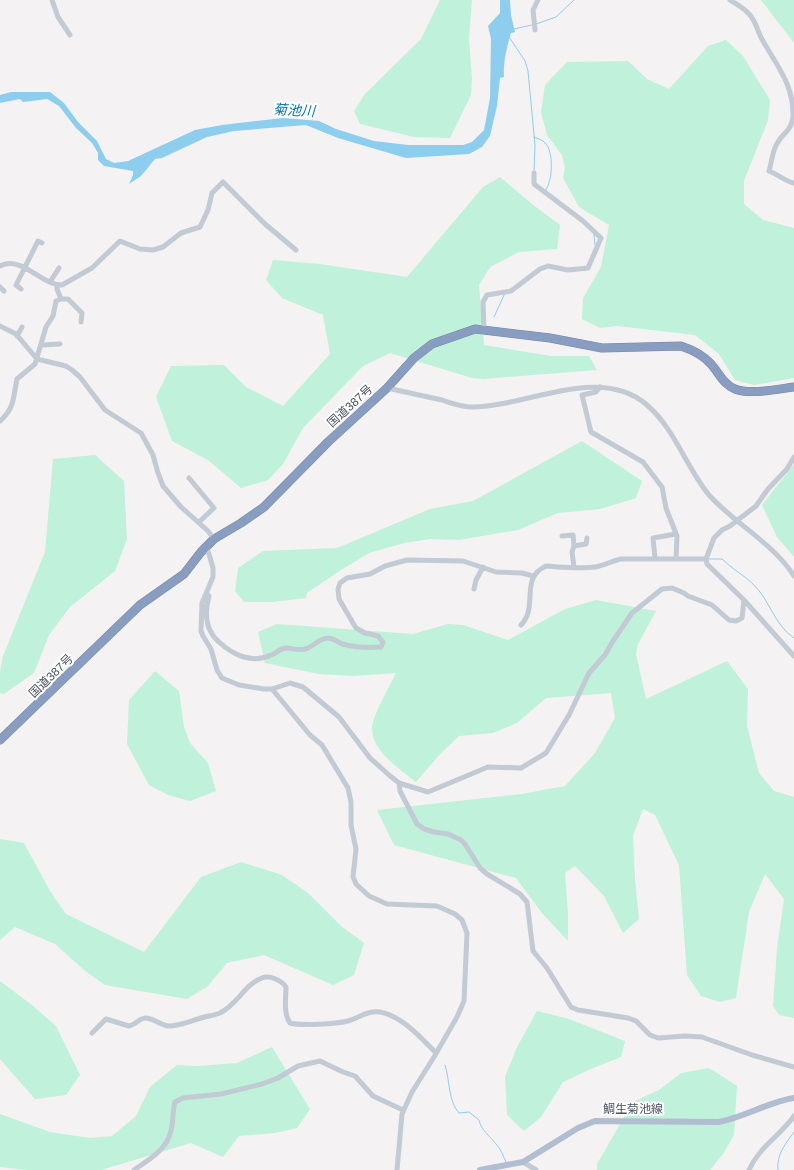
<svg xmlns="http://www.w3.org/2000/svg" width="794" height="1170" font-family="Helvetica,'Noto Sans JP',sans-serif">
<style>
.green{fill:#c0f1da}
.water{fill:#8dceef}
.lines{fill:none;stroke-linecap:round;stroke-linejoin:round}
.stream{stroke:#8dceef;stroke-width:1}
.highway-casing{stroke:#7488ad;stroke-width:9}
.minor{stroke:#c2cad3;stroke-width:5}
.major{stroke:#b1bdd1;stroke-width:6}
.highway{stroke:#899dc1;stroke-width:8}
.labels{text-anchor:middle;stroke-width:4;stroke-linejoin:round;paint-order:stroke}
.street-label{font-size:12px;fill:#495260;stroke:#fff}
.water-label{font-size:14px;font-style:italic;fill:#0979b3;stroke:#fff}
</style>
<rect width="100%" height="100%" fill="#f4f2f2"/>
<path class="green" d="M 440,0 L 472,0 L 469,39 L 472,79 L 471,95 L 450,138 L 414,137 L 360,124 L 354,111 L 365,94 L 421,39 Z
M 761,0 L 794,0 L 794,43 Z
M 726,40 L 743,56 L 770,100 L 768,120 L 744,181 L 744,204 L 763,220 L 794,228 L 794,378 L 754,385 L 735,380 L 719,354 L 695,335 L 617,326 L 600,328 L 582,319 L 583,298 L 601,267 L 609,225 L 579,207 L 563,178 L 565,168 L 562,155 L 547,135 L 541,112 L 545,85 L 567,62 L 628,61 L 647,79 L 669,89 L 708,46 Z
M 500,177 L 532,204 L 560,225 L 557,249 L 519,252 L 490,267 L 479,285 L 484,345 L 551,356 L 589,356 L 597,370 L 483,379 L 472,378 L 390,353 L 363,366 L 303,428 L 283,464 L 268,480 L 241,488 L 208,460 L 172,441 L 156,397 L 171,366 L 224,365 L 246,387 L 283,406 L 330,354 L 323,315 L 282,298 L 266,280 L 273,260 L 320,264 L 407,277 L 483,187 Z
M 582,441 L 642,481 L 636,498 L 600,509 L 558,513 L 518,530 L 459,540 L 430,539 L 404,543 L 369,553 L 341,570 L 307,593 L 306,598 L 272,602 L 244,602 L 235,591 L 238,568 L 263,551 L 337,548 L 430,509 L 473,501 Z
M 95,455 L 124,481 L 127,539 L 115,571 L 70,607 L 49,635 L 34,673 L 4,694 L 0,693 L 0,672 L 3,656 L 45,552 L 53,459 Z
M 794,464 L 794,557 L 777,537 L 762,505 Z
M 596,600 L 656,611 L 638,644 L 636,654 L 646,699 L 727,661 L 748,689 L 747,726 L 759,773 L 774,791 L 794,797 L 794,1018 L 779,1015 L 773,1006 L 777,949 L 784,899 L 765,874 L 749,912 L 736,998 L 720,1002 L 701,996 L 687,975 L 679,865 L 655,815 L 643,809 L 633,836 L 635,880 L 639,919 L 623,933 L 604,896 L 575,866 L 565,873 L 568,915 L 568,941 L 542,913 L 516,878 L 394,845 L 377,810 L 522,794 L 565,786 L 595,753 L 615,718 L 611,693 L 546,698 L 517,723 L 493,733 L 459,736 L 440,754 L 416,782 C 401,770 373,752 372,730 C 371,718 390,686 396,673 L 354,676 L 319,674 L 265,663 L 258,632 L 277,624 L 413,634 L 448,624 L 463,625 L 508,640 L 565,609 Z
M 155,671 L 179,691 L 184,727 L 190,743 L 208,763 L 216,791 L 190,801 L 168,795 L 149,785 L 127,744 L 129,700 Z
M 0,839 L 24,843 L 50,891 L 66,914 L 144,952 L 201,877 L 241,862 L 282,875 L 308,893 L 341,926 L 364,943 L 354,975 L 333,985 L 264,955 L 227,963 L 208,986 L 187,999 L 105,985 L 84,970 L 55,944 L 15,927 L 0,940 Z
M 0,981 L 32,1005 L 56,1026 L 80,1075 L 66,1095 L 35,1099 L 0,1059 Z
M 537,1011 L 569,1019 L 625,1041 L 621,1057 L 593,1068 L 563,1082 L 541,1117 L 524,1131 L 507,1115 L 505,1077 L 517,1047 Z
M 272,1047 L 310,1109 L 297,1128 L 275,1133 L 239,1136 L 223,1157 L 191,1143 L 101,1170 L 26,1170 L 0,1167 L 0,1114 L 50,1132 L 90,1138 L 112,1136 L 136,1116 L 150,1087 L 177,1065 L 198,1066 L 237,1063 Z
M 709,1068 L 737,1086 L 734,1135 L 723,1154 L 710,1170 L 597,1170 L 597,1164 L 633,1102 L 659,1090 L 681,1073 Z"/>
<path class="water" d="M 500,0 L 510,0 L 511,15 L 515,32 L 511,33 C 507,47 503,62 504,77 L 500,78 L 497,106 L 490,136 L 482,147 L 469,154 L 406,158 L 338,138 L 306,125 L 234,131 L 207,137 L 162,158 L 155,159 L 141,176 L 129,184 L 133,175 L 133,171 L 104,166 L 98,160 L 98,153 L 92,143 L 76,128 L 59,106 L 47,99 L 23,102 L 20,99 L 0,103 L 0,95 L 11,92 L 50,92 L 64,103 L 78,122 L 97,141 L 106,159 L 114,163 L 128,161 L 195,130 L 222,125 L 283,118 L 319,121 L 336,129 L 374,141 L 408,145 L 463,145 L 472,142 L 484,130 L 490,98 L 491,39 L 488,26 L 500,13 Z"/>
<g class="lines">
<path class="stream" d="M 536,24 L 556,17 L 574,0
M 514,29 L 532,25
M 509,37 L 525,61 L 528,71 L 535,145 L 534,172
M 534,137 C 538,139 543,140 545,143 C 554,151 553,182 545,191
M 594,234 L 595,245
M 494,317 L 505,293
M 709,559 L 722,559 C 732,569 744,575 753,584 C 770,600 774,625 794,638
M 445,1065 C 450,1080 448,1101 459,1113 L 469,1112 L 479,1120 C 481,1130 490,1136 496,1144 C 501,1149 503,1156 506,1162
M 778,1170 C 776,1155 786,1143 794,1132"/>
<g class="highway-casing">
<path id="highway" d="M 0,740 L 140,605 L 184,574 L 201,552 L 214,539 L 241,523 L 264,507 L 328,442 L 387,388 L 414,358 L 432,344 L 475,329 L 550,338 L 602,348 L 681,346 C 693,350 703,355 711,364 C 719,373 724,385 735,389 C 750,395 778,389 794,387"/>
</g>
<path class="minor" d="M 52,0 L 58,17 L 70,35
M 730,0 C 736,4 744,8 749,14 C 757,22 757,32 763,41 C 777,66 794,85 793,117 C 791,131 784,132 778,142 C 772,150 772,162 769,171 C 777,174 787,182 794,183
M 535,30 L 533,10 L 538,0
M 0,266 C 22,255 41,285 62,285 L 92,268 L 120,241 L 140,249 L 153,250 L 163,247 L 181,233 L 200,227 L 208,210 L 212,193 L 223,182 L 265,224 L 296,250
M 50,282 L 59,268
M 57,285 L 57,289 L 61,299
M 0,287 L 4,291
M 21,289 L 16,285 L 38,241 L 42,243
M 0,326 L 16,334 L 37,359 L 66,366 L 72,370 L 80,377 L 105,410 L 141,433 L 153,455 L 158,473 L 163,486 L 181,507 L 208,531 L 214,539
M 484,330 L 483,302 L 487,295 L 511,291 L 540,269 L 548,266 L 568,270 L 588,268 L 601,238 L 583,221 L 534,184 L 534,173
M 17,336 L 22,327
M 42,345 L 60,344
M 600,387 L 596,392 L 582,395 L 591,432 L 643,462 L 662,487 L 666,508 L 677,536 L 676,559
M 387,388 C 405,392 424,396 442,400 C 451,403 462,407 472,407 C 526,407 600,364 647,405 C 675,429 686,467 709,495 C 735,524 773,543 794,576
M 0,421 C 15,408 13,397 17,379 L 35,364 L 46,327 L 53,316 L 56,301 L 61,299 L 68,299 L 82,313 L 81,322
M 794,457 L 787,469 L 768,489 L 756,506 L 730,526 L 722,530 L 714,538 L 706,559 L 707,564 L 744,600 L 794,656
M 189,478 L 214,508 L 199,522
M 562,536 L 573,535 L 574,546
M 206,547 L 209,554 L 213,568 L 213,577 L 202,603 L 201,631 L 203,636 L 211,649 L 217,670 L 222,678 L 239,685 L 264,689 L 272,689 L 290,683 L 303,687 L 339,717 L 370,758 L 389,775 L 399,783 L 428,792 L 488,767 L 521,768 L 546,753 L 569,715 L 589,673 L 605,655 L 613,641 L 632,613 L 662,589 L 672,588 L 684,593 L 688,596 L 712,605 L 729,620 L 736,621 L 742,618 L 744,600
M 655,558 L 653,538 L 676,534
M 574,567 L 572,552 L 574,546 L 586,544 L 587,538
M 474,589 L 476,580 L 483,567
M 207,594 L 209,596 C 204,614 205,630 219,642 C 233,655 252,664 271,655 C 276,653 280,649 285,648 C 293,648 301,652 308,648 C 315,645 320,638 328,638 C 333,638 338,642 342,644 C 354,647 369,648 381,647 L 383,642 L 378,636 L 365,633 L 356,628 L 339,599 L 338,589 L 340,583 L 347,578 L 370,574 L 385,566 L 407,560 L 463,561 L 496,572 L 522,573 L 533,576
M 521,625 C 539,607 519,578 546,566 C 562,567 579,569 595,567 C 604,566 611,561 621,559 L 706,559
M 272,689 L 310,735 L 322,745 L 348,788 L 351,802 L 351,825 L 356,849 L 353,877 L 356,884 L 369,896 L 387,904 L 437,906 L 455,914 L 462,920 L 467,933 L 464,1001 L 457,1017 L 434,1057 L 412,1092 L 402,1114 L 397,1170
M 399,783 L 400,791 L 417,824 L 424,829 L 434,832 L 448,834 L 461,840 L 465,844 L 480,868 L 487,874 L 520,894 L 527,902 L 533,951 L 547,968 L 571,1007 L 578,1010 L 628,1018 L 636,1021 L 650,1035 L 658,1038 L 685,1036 L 702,1037 L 752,1055 L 794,1067
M 92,1033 L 106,1019 L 129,1026 C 136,1025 140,1017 146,1018 C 153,1018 160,1025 168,1026 C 179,1026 188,1022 198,1019 C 205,1016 213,1016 220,1013 C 237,1005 245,984 262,978 C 270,975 281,980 286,987 C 286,998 283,1013 290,1023 C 301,1026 336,1024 348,1021 C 359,1018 368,1010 380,1012 C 402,1016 421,1038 436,1053
M 523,1162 L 536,1170
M 134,1170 C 148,1160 165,1151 170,1134 C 174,1124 172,1112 175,1102 L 183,1098 L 221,1094 L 262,1084 L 278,1078 L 298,1066 L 320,1061 L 343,1072 L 355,1076 L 373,1096 L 403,1110
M 749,1170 C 759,1147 780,1136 794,1116"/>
<path class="major" d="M 480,1170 L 523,1162 L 578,1128 L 595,1121 L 719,1122 C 745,1117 768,1102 794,1098"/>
<use href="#highway" class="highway"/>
</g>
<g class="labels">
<g class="street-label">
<text transform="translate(350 406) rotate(-42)" y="4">国道387号</text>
<text transform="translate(51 676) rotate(-44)" y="4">国道387号</text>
<text x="633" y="1113">鯛生菊池線</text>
</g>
<g class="water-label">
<text transform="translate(294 110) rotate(3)" y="5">菊池川</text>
</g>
</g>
</svg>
